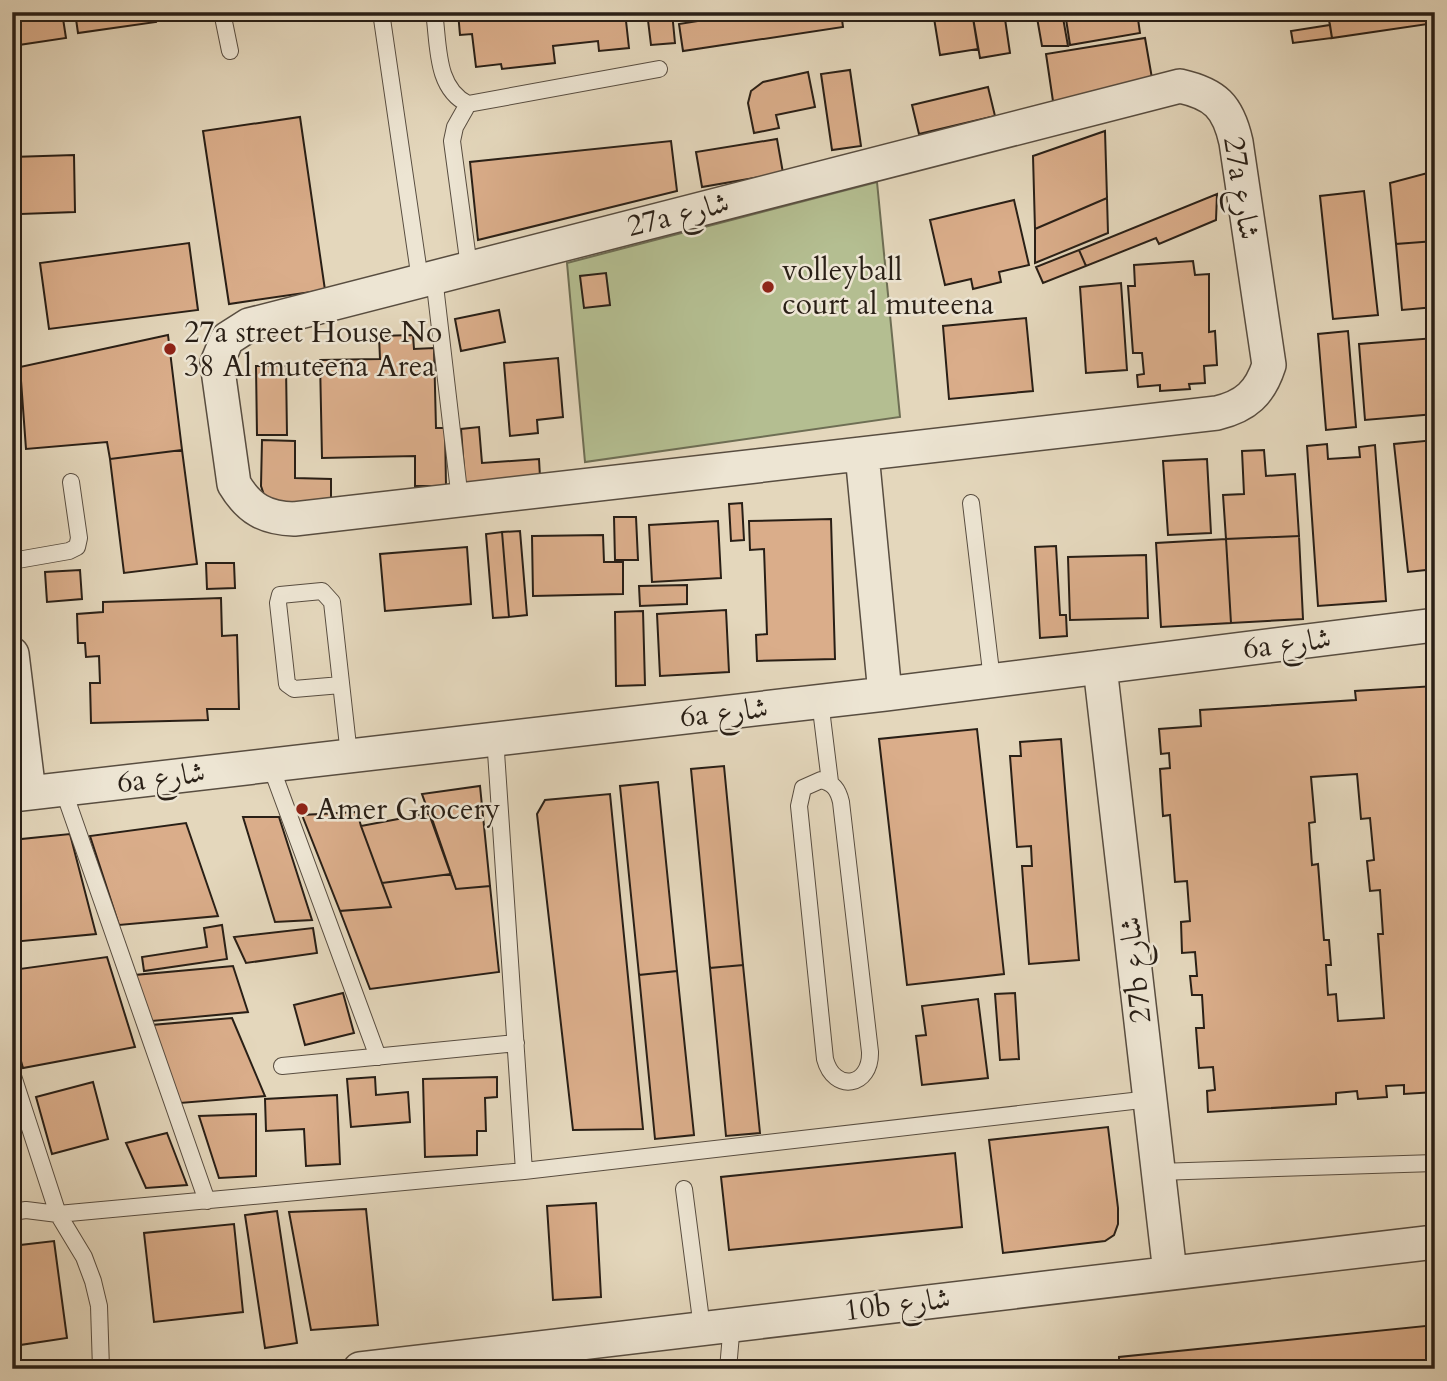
<svg xmlns="http://www.w3.org/2000/svg" width="1447" height="1381" font-family="Cardo,Amiri,serif">
<style>
.green{fill:#b4be91;stroke:#6e6e54;stroke-width:2}
.building{fill:#daad8a;stroke:#291f16;stroke-width:2;fill-rule:evenodd}
.lines{fill:none;stroke-linecap:round;stroke-linejoin:round}
.lane-casing{stroke:#584d40;stroke-width:18}
.street-casing{stroke:#584d40;stroke-width:36}
.lane{stroke:#ede5d3;stroke-width:16}
.street{stroke:#ede5d3;stroke-width:33}
.poi-dot{fill:#8f2418;stroke:#ede5d3;stroke-width:2.5}
.labels{text-anchor:middle;stroke-width:5;stroke-linejoin:round;paint-order:stroke}
.street-label{font-size:30px;fill:#291f16;stroke:#ede5d3}
.poi-label{font-size:30px;fill:#291f16;stroke:#ede5d3;text-anchor:start}
</style>
<rect width="100%" height="100%" fill="#e4d7bc"/>
<filter id="stains"><feTurbulence type="fractalNoise" baseFrequency=".00286" numOctaves="4"/><feColorMatrix values="0 0 0 0 .2 0 0 0 0 .09 0 0 0 0 .02 0 0 0 .5 -.17"/></filter>
<radialGradient id="worn" r=".72"><stop offset=".6" stop-color="#630" stop-opacity="0"/><stop offset="1" stop-color="#630" stop-opacity=".3"/></radialGradient>
<path class="green" d="M 877,182 L 900,417 L 585,462 L 567,263 Z"/>
<path class="building" d="M 12,12 L 62,12 L 66,38 L 12,46 Z
M 75,12 L 154,12 L 156,22 L 78,33 Z
M 458,12 L 625,12 L 629,48 L 599,51 L 598,41 L 553,46 L 555,63 L 502,69 L 501,64 L 476,67 L 472,34 L 460,35 Z
M 647,12 L 672,12 L 675,43 L 651,45 Z
M 754,12 L 841,12 L 843,27 L 683,51 L 679,24 Z
M 933,12 L 972,12 L 978,49 L 940,55 Z
M 972,12 L 1004,12 L 1010,53 L 980,58 Z
M 1036,12 L 1062,12 L 1068,46 L 1042,46 Z
M 1108,12 L 1137,12 L 1140,33 L 1070,45 L 1066,19 Z
M 1205,12 L 1253,12 L 1253,14 L 1205,16 Z
M 1340,12 L 1426,12 L 1428,24 L 1332,38 L 1328,14 Z
M 1330,25 L 1332,38 L 1293,43 L 1291,31 Z
M 1145,38 L 1153,84 L 1054,108 L 1046,54 Z
M 850,70 L 861,146 L 832,150 L 821,74 Z
M 808,72 L 815,107 L 776,115 L 779,128 L 754,133 L 748,103 L 751,91 L 763,82 Z
M 988,87 L 995,116 L 919,134 L 912,105 Z
M 300,117 L 325,290 L 229,304 L 203,131 Z
M 1105,131 L 1107,198 L 1035,229 L 1033,156 Z
M 777,139 L 783,173 L 702,187 L 696,152 Z
M 671,141 L 677,191 L 478,240 L 470,162 Z
M 74,155 L 75,212 L 21,214 L 20,181 L 12,181 L 12,157 Z
M 1435,171 L 1435,241 L 1396,244 L 1390,183 Z
M 1364,191 L 1378,315 L 1333,319 L 1320,196 Z
M 1217,194 L 1216,220 L 1159,244 L 1156,238 L 1086,266 L 1079,250 Z
M 1107,198 L 1108,233 L 1035,263 L 1035,229 Z
M 1014,200 L 1029,265 L 999,272 L 1001,282 L 973,289 L 971,279 L 945,285 L 930,220 Z
M 1435,241 L 1435,307 L 1402,310 L 1396,244 Z
M 189,243 L 198,310 L 49,329 L 40,263 Z
M 1079,250 L 1086,266 L 1043,283 L 1036,267 Z
M 1193,261 L 1195,275 L 1209,274 L 1209,332 L 1215,331 L 1217,365 L 1204,366 L 1205,383 L 1189,384 L 1190,389 L 1160,391 L 1160,385 L 1138,387 L 1137,375 L 1144,374 L 1142,353 L 1133,353 L 1128,286 L 1135,286 L 1134,265 Z
M 606,273 L 610,305 L 584,308 L 580,276 Z
M 1121,283 L 1127,370 L 1086,373 L 1080,287 Z
M 499,310 L 505,342 L 461,351 L 455,319 Z
M 1026,318 L 1033,391 L 949,399 L 943,326 Z
M 1348,331 L 1356,427 L 1326,430 L 1318,334 Z
M 168,335 L 182,450 L 110,459 L 107,442 L 26,449 L 20,367 Z
M 413,335 L 414,349 L 434,348 L 436,428 L 445,428 L 446,486 L 415,486 L 415,456 L 322,458 L 320,360 L 380,359 L 379,336 Z
M 1435,338 L 1435,414 L 1365,420 L 1359,344 Z
M 558,358 L 563,417 L 537,420 L 538,433 L 510,436 L 504,363 Z
M 256,366 L 286,366 L 287,435 L 257,435 Z
M 479,427 L 482,463 L 539,459 L 540,477 L 465,483 L 461,429 Z
M 262,440 L 295,441 L 295,478 L 331,479 L 331,502 L 271,502 L 264,495 L 261,486 Z
M 1435,440 L 1435,569 L 1408,572 L 1394,444 Z
M 1327,444 L 1328,459 L 1360,457 L 1359,447 L 1375,445 L 1386,601 L 1318,606 L 1307,446 Z
M 182,450 L 197,564 L 124,573 L 110,459 Z
M 1264,450 L 1266,476 L 1295,474 L 1299,536 L 1226,539 L 1223,495 L 1244,494 L 1242,451 Z
M 1207,459 L 1211,533 L 1168,535 L 1163,461 Z
M 742,503 L 744,540 L 731,541 L 729,504 Z
M 614,517 L 636,517 L 638,560 L 615,560 Z
M 831,519 L 835,659 L 757,661 L 756,635 L 767,634 L 764,549 L 750,550 L 749,521 Z
M 718,521 L 721,578 L 652,582 L 649,525 Z
M 520,531 L 527,615 L 509,617 L 502,532 Z
M 502,532 L 509,617 L 493,618 L 486,534 Z
M 603,535 L 604,562 L 623,562 L 623,594 L 533,596 L 532,536 Z
M 1299,536 L 1303,619 L 1231,623 L 1226,539 Z
M 1226,539 L 1231,623 L 1161,627 L 1156,543 Z
M 1056,546 L 1060,615 L 1066,615 L 1067,636 L 1040,638 L 1035,547 Z
M 467,547 L 471,604 L 385,611 L 380,554 Z
M 1146,555 L 1148,618 L 1070,620 L 1068,557 Z
M 206,563 L 234,563 L 235,588 L 207,589 Z
M 80,570 L 82,599 L 47,602 L 45,572 Z
M 687,585 L 687,604 L 640,606 L 639,586 Z
M 221,598 L 222,636 L 237,635 L 239,709 L 207,709 L 208,720 L 91,723 L 90,683 L 100,683 L 99,656 L 86,657 L 85,643 L 78,643 L 77,614 L 103,612 L 103,602 Z
M 726,610 L 729,672 L 660,676 L 657,614 Z
M 643,611 L 645,685 L 616,686 L 615,612 Z
M 1435,686 L 1435,1092 L 1404,1094 L 1404,1085 L 1386,1086 L 1387,1097 L 1358,1099 L 1357,1091 L 1336,1093 L 1336,1104 L 1208,1112 L 1207,1091 L 1215,1090 L 1213,1067 L 1199,1068 L 1196,1028 L 1204,1028 L 1202,995 L 1192,995 L 1190,976 L 1197,976 L 1195,952 L 1182,953 L 1181,922 L 1190,921 L 1187,881 L 1175,882 L 1170,815 L 1163,816 L 1160,769 L 1170,768 L 1169,753 L 1161,754 L 1159,729 L 1201,726 L 1200,710 L 1356,700 L 1355,691 ZM 1357,774 L 1361,819 L 1370,818 L 1374,860 L 1367,861 L 1370,891 L 1380,890 L 1383,934 L 1378,934 L 1384,1018 L 1338,1021 L 1336,994 L 1328,995 L 1326,965 L 1331,965 L 1329,940 L 1324,940 L 1318,864 L 1312,865 L 1309,823 L 1315,822 L 1311,777 Z
M 977,729 L 1004,974 L 907,985 L 879,739 Z
M 1061,739 L 1079,960 L 1029,964 L 1022,866 L 1032,866 L 1031,846 L 1017,847 L 1010,756 L 1021,756 L 1020,742 Z
M 724,766 L 743,965 L 710,968 L 691,769 Z
M 658,782 L 677,971 L 639,975 L 620,786 Z
M 480,786 L 490,886 L 456,889 L 422,794 Z
M 610,794 L 643,1129 L 573,1130 L 537,814 L 545,800 Z
M 357,812 L 361,826 L 391,907 L 340,911 L 302,815 Z
M 430,813 L 451,874 L 382,883 L 361,826 Z
M 243,817 L 279,817 L 312,920 L 275,922 Z
M 186,823 L 218,916 L 119,925 L 90,836 Z
M 70,834 L 96,934 L 12,942 L 12,840 Z
M 451,874 L 456,889 L 490,886 L 499,972 L 370,989 L 340,911 L 391,907 L 382,883 Z
M 222,925 L 227,959 L 144,971 L 142,957 L 207,947 L 204,928 Z
M 313,928 L 317,953 L 246,963 L 234,937 Z
M 107,957 L 135,1047 L 23,1068 L 12,1030 L 12,970 Z
M 743,965 L 760,1133 L 726,1136 L 710,968 Z
M 233,966 L 248,1012 L 152,1021 L 135,975 Z
M 677,971 L 694,1135 L 655,1139 L 639,975 Z
M 343,993 L 354,1033 L 305,1045 L 294,1005 Z
M 1015,993 L 1019,1059 L 1000,1060 L 995,994 Z
M 978,999 L 988,1078 L 922,1085 L 916,1036 L 926,1035 L 922,1006 Z
M 232,1018 L 265,1096 L 180,1103 L 152,1025 Z
M 375,1077 L 376,1095 L 408,1092 L 410,1122 L 351,1127 L 347,1079 Z
M 497,1077 L 497,1097 L 485,1098 L 486,1131 L 477,1131 L 477,1155 L 425,1157 L 423,1079 Z
M 93,1082 L 108,1139 L 52,1154 L 36,1097 Z
M 337,1095 L 340,1164 L 306,1166 L 304,1129 L 266,1131 L 265,1099 Z
M 256,1114 L 256,1176 L 219,1178 L 199,1116 Z
M 1108,1127 L 1118,1208 L 1118,1224 L 1114,1235 L 1105,1241 L 1003,1253 L 989,1140 Z
M 167,1133 L 187,1185 L 146,1188 L 126,1143 Z
M 955,1153 L 962,1227 L 729,1250 L 721,1177 Z
M 596,1203 L 601,1297 L 553,1300 L 547,1206 Z
M 366,1209 L 378,1325 L 311,1330 L 289,1212 Z
M 277,1211 L 297,1343 L 265,1348 L 245,1215 Z
M 234,1224 L 243,1312 L 154,1322 L 144,1233 Z
M 54,1241 L 67,1338 L 20,1345 L 12,1291 L 12,1246 Z
M 12,1291 L 20,1345 L 12,1345 Z
M 1435,1325 L 1435,1369 L 1119,1369 L 1119,1357 Z
M 732,1364 L 768,1364 L 768,1369 L 732,1369 Z
M 916,1366 L 978,1369 L 916,1369 Z
M 1012,1366 L 1090,1366 L 1090,1369 L 1012,1369 Z"/>
<g class="lines">
<g class="lane-casing">
<path id="lane" d="M 222,12 L 230,51
M 381,12 L 420,280
M 434,12 C 439,45 435,88 468,104 L 659,69
M 468,104 L 455,127 L 452,141 L 469,267
M 434,277 L 460,500
M 971,503 L 992,680
M 12,561 L 69,551 L 77,547 L 79,538 L 71,482
M 341,685 L 294,689 L 287,684 L 278,603 L 280,595 L 322,591 L 332,602 L 349,755
M 820,701 L 830,782
M 495,737 L 524,1171
M 270,764 L 378,1057
M 821,780 C 833,783 838,789 841,802 L 870,1052 C 871,1087 834,1093 825,1059 L 799,806 L 803,788 Z
M 63,789 L 207,1201
M 282,1066 L 516,1043
M 12,1073 L 58,1214 L 84,1257 L 93,1281 L 99,1306 L 101,1369
M 1158,1172 L 1435,1163
M 684,1189 L 702,1328
M 12,1212 L 26,1210 L 58,1214 L 524,1171 L 1150,1099
M 728,1369 L 732,1323"/>
</g>
<g class="street-casing">
<path id="street" d="M 1180,86 C 1215,94 1228,106 1236,142 L 1269,365 C 1260,393 1246,406 1217,413 L 294,519 C 265,518 249,509 234,484 L 217,363 L 227,339 L 249,325 Z
M 862,454 L 885,694
M 12,654 L 29,793
M 1100,667 L 1170,1273
M 12,795 L 885,694 L 1435,625
M 360,1369 L 1435,1242"/>
</g>
<use href="#lane" class="lane"/>
<use href="#street" class="street"/>
</g>
<g class="poi-dot">
<circle cx="768" cy="287" r="7"/>
<circle cx="170" cy="349" r="7"/>
<circle cx="302" cy="809" r="7"/>
</g>
<g class="labels">
<g class="street-label">
<text transform="translate(1242 188) rotate(81)" y="10">27a شارع</text>
<text transform="translate(678 214) rotate(-14)" y="10">27a شارع</text>
<text transform="translate(1287 643) rotate(-7)" y="10">6a شارع</text>
<text transform="translate(724 712) rotate(-6)" y="10">6a شارع</text>
<text transform="translate(161 777) rotate(-7)" y="10">6a شارع</text>
<text transform="translate(1135 970) rotate(-96)" y="10">27b شارع</text>
<text transform="translate(897 1304) rotate(-7)" y="10">10b شارع</text>
</g>
<g class="poi-label">
<text x="782" y="280">volleyball<tspan x="782" dy="34">court al muteena</tspan></text>
<text x="184" y="342">27a street House No<tspan x="184" dy="34">38 Al muteena Area</tspan></text>
<text x="316" y="819">Amer Grocery</text>
</g>
</g>
<rect width="1447" height="1381" fill="none" stroke="#e4d7bc" stroke-width="42"/>
<rect x="14" y="14" width="1419" height="1353" fill="none" stroke="#291f16" stroke-width="3.5"/>
<rect x="21" y="21" width="1405" height="1339" fill="none" stroke="#291f16" stroke-width="2"/>
<rect width="100%" height="100%" filter="url(#stains)"/>
<rect width="100%" height="100%" fill="url(#worn)"/>
</svg>
